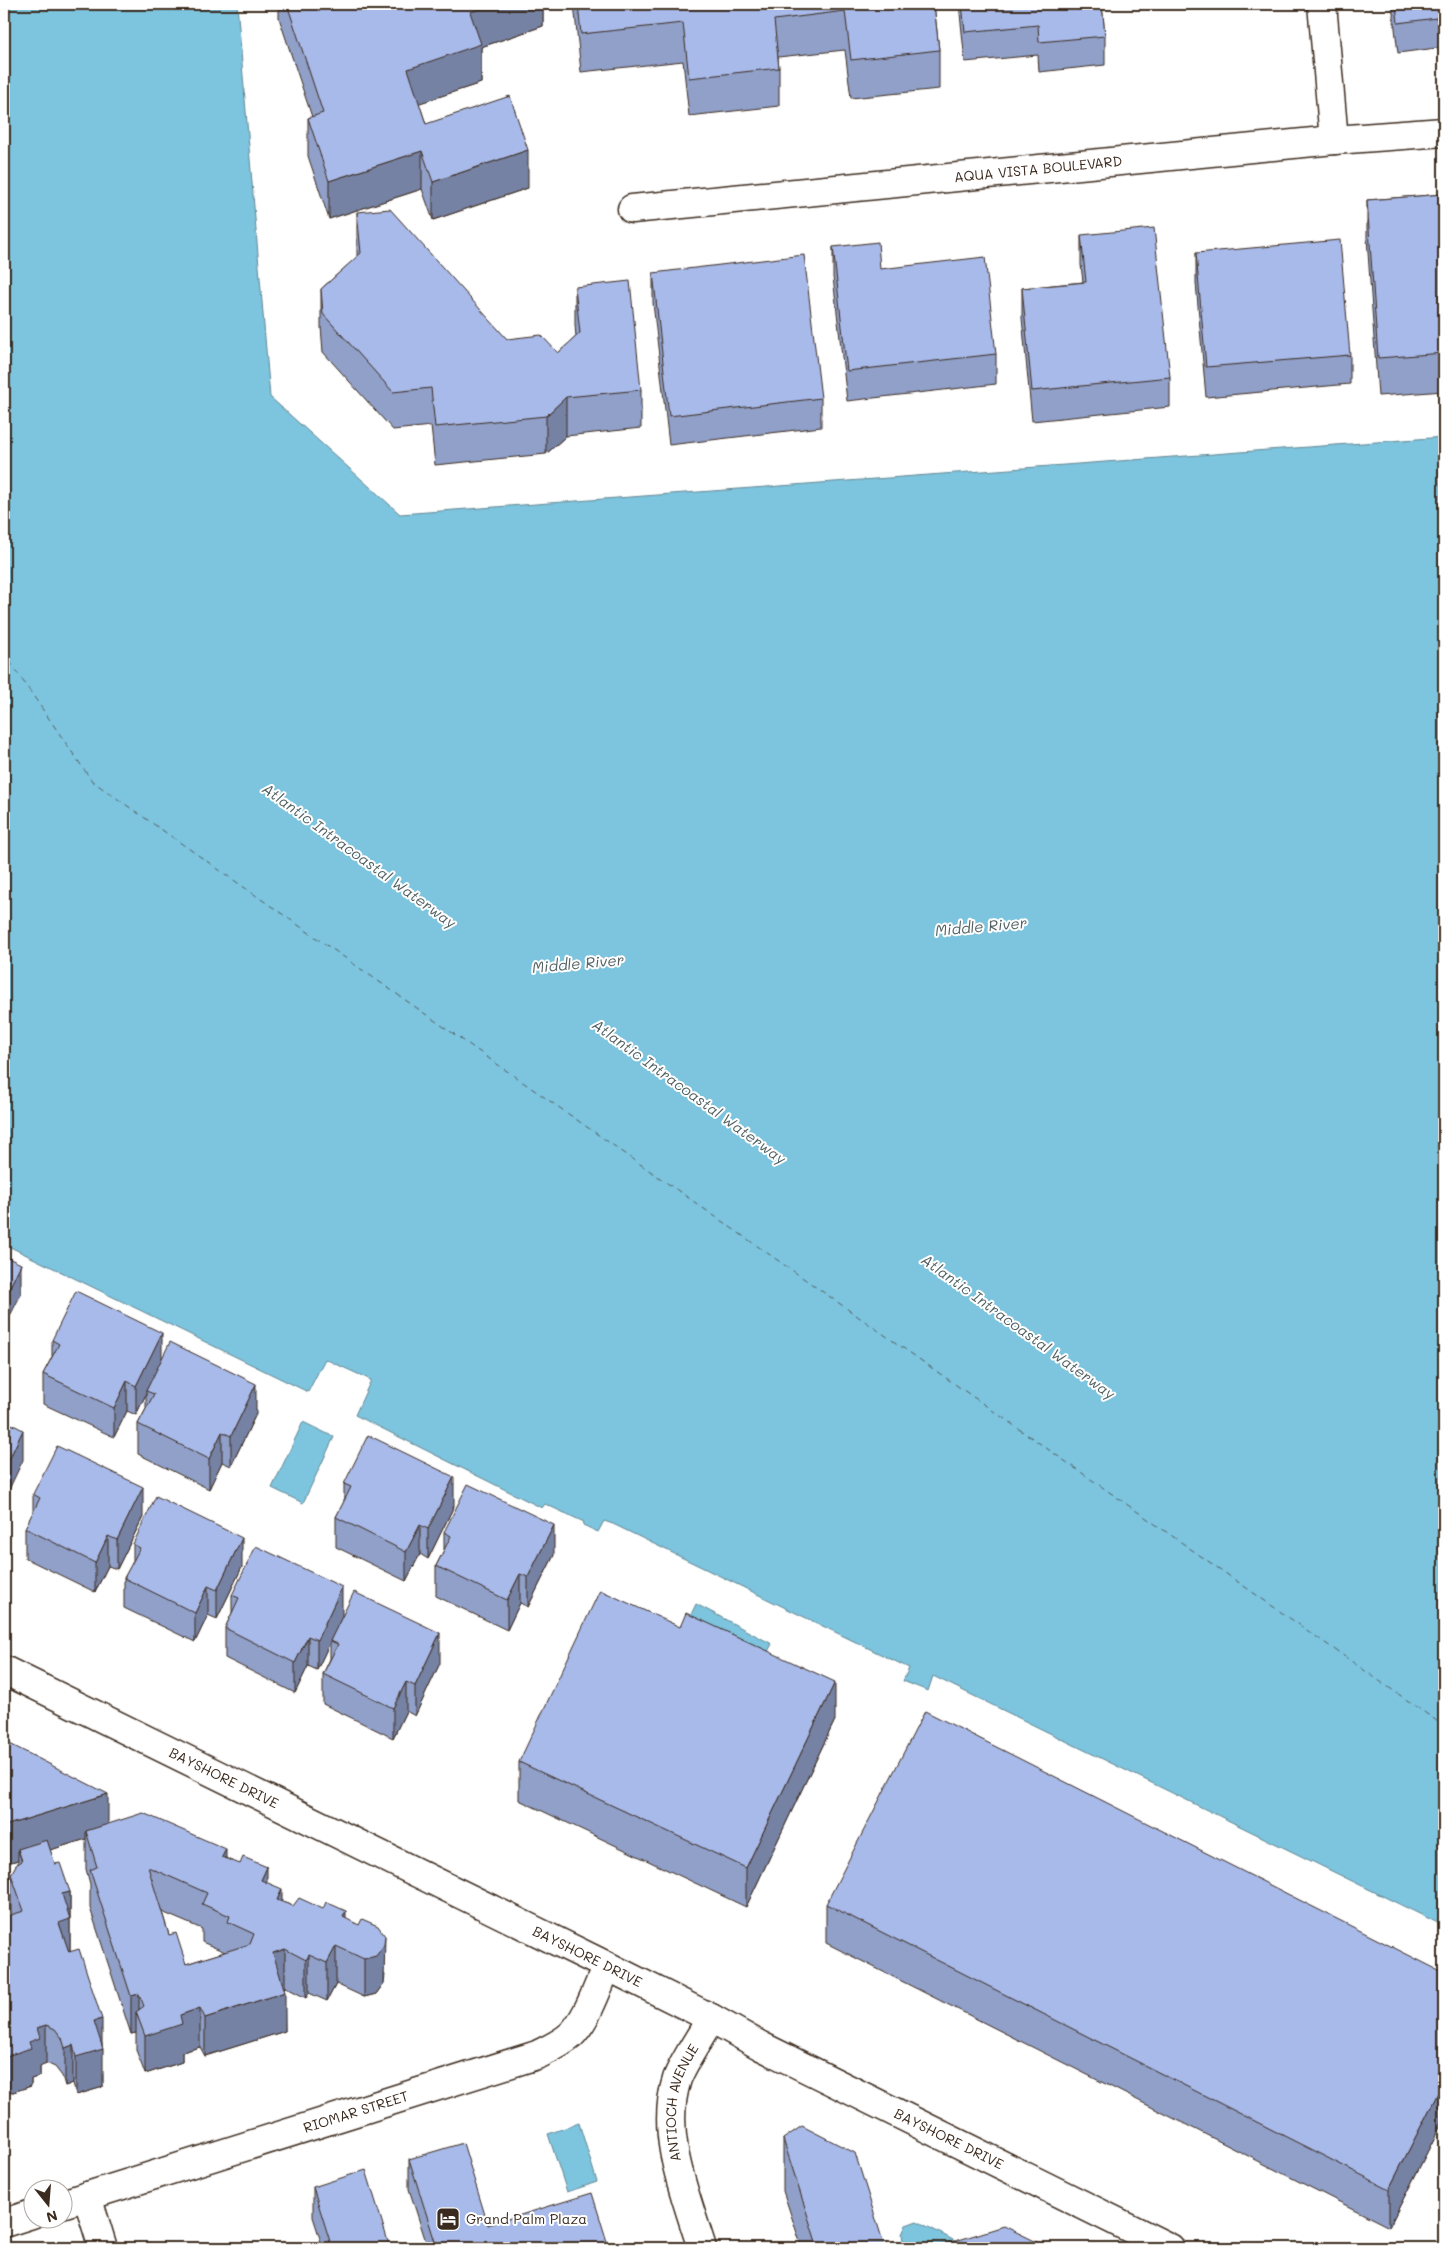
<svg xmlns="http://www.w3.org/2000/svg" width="1448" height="2252" font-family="Mali,sans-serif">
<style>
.water{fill:#7dc4de;stroke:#638691}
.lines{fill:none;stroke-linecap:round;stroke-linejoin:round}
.ferry{stroke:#526061;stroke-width:1;stroke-dasharray:6 5;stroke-linecap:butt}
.street-casing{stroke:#3b2a1e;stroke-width:31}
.street{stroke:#fff;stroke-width:28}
.wall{fill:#90a0c9;stroke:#3b2a1e;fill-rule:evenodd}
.shaded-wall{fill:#7682a4;stroke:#3b2a1e}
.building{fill:#a8baea;stroke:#3b2a1e;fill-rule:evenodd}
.labels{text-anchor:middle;stroke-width:4;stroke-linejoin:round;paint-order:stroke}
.street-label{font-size:14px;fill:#3b2a1e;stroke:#fff}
.poi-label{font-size:14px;fill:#3b2a1e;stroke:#fff;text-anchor:start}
.water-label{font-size:15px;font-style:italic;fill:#526061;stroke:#fff}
</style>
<rect width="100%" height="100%" fill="#fff"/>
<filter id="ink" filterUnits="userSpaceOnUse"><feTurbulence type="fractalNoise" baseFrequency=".02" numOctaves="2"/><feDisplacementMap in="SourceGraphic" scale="10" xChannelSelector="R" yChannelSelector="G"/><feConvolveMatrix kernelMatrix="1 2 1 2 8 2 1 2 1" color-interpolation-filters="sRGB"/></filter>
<g filter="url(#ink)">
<path class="water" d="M 4,4 L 237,4 L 270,397 L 400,514 L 1444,437 L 1444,1926 L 933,1676 L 928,1691 L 903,1681 L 909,1668 L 613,1524 L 604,1521 L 598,1532 L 583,1525 L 584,1522 L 545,1504 L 542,1508 L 355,1415 L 371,1380 L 325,1359 L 308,1392 L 4,1244 Z
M 303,1422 L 334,1437 L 303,1503 L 272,1488 Z
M 696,1604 L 772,1644 L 763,1661 L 684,1629 Z
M 579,2123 L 597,2182 L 567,2192 L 548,2134 Z
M 917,2221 L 957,2242 L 958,2248 L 904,2248 L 902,2234 L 906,2225 Z"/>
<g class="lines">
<path class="ferry" d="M 4,639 L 12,665 L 92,781 L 1444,1726"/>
<g class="street-casing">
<g id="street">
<path d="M 1322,4 L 1334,140"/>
<path id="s1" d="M 632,209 L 1334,140 L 1444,132"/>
<path id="s2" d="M 4,1670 L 607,1966 L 711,2018 L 761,2046 L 1170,2248"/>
<path d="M 87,2196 L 103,2248"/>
<path id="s3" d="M 62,2204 L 537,2055 C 549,2049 561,2044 571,2035 C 588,2018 597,1988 607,1966"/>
<path d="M 4,2223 L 32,2214"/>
<path id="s4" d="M 702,2248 C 686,2196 659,2134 677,2079 C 683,2062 702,2035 711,2018"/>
</g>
</g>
<use href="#street" class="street"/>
</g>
<path class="wall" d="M 279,4 L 543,4 L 543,26 L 481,47 L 481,83 L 419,103 L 426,124 L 528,188 L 433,220 L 422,189 L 329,219 L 308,156 L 308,118 L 312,117 L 279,18 Z
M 574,4 L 934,4 L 939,50 L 939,89 L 851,98 L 845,50 L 778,57 L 779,68 L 779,106 L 689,116 L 683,61 L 581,72 Z
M 959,4 L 1102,4 L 1105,36 L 1105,65 L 1039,72 L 1038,55 L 965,62 Z
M 1392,4 L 1444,4 L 1444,47 L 1398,53 Z
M 1444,194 L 1444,391 L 1378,396 L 1367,238 L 1367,200 Z
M 357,212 L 507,339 L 558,353 L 576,337 L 575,325 L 575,287 L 641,390 L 641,428 L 566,436 L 546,454 L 435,465 L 431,426 L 393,430 L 323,352 L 321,327 L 321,289 L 357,257 Z
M 1081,235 L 1170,377 L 1170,407 L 1032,421 L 1022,318 L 1022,288 L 1083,282 L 1081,265 Z
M 833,247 L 880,269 L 996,354 L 996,384 L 847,401 L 833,277 Z
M 1196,253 L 1350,355 L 1350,384 L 1206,397 L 1196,283 Z
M 653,273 L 821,398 L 821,427 L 669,445 L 653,303 Z
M 52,1340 L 162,1360 L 256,1414 L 231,1466 L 222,1462 L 209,1489 L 138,1454 L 138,1424 L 146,1409 L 146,1394 L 136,1415 L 127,1411 L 114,1437 L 43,1404 L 43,1374 L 52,1357 Z
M 344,1484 L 454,1506 L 428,1559 L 420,1554 L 406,1581 L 336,1547 L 336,1517 L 344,1502 Z
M 33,1494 L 143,1517 L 117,1569 L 108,1566 L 95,1592 L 25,1558 L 25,1528 L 33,1513 Z
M 444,1532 L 554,1555 L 528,1607 L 520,1603 L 507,1630 L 436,1596 L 436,1566 L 444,1550 Z
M 133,1544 L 242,1567 L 217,1619 L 208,1615 L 195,1642 L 124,1608 L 124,1578 L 133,1562 Z
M 232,1595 L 342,1616 L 440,1663 L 415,1716 L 406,1711 L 393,1738 L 323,1704 L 323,1674 L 330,1659 L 330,1642 L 317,1670 L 308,1666 L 295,1693 L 225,1658 L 225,1628 L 232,1613 Z
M 835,1720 L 746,1907 L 519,1800 L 519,1762 Z
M 4,1741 L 108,1824 L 226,1858 L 267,1883 L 282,1902 L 293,1906 L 346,1919 L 385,1975 L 384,1983 L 376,1994 L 364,1997 L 336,1984 L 327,2001 L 309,1993 L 306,1998 L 285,1987 L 284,1988 L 285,2031 L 205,2056 L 200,2047 L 182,2052 L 182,2062 L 145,2074 L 136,2050 L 136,2033 L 131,2034 L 90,1908 L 90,1884 L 86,1869 L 86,1839 L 50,1850 L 55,1864 L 70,1892 L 70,1952 L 102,2044 L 103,2087 L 76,2095 L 73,2083 L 65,2086 L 62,2076 L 55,2067 L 46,2063 L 40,2066 L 40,2076 L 31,2079 L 31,2086 L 4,2095 L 4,1917 L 12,1915 L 11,1912 L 11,1874 L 18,1864 L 18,1860 L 4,1864 ZM 162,1912 L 202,1929 L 202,1942 L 225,1952 L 186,1964 L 169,1935 Z
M 826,1904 L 1444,1973 L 1444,2119 L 1389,2227 L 826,1943 Z
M 783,2139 L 885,2248 L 802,2248 L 783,2191 Z
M 409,2159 L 488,2225 L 609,2248 L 428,2248 L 409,2189 Z
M 313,2187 L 390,2248 L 323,2248 L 313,2217 Z"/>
<path class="shaded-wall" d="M 496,4 L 543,4 L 543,26 L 481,47 L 481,83 L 408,107 L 408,69 L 470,12 Z
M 528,150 L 528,188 L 433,220 L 433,182 Z
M 422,151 L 422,189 L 329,219 L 329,181 Z
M 566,397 L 566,436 L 546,454 L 546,416 Z
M 21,1264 L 21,1294 L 4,1328 L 4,1299 Z
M 162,1333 L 162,1362 L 146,1391 L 146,1394 L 136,1415 L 136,1386 Z
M 127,1381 L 127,1411 L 114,1437 L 114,1408 Z
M 256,1384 L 256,1414 L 231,1466 L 231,1436 Z
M 23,1430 L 23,1460 L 4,1500 L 4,1470 Z
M 222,1432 L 222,1462 L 209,1489 L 209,1459 Z
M 454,1477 L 454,1506 L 428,1559 L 428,1529 Z
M 143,1487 L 143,1517 L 117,1569 L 117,1540 Z
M 420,1525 L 420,1554 L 406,1581 L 406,1552 Z
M 554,1525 L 554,1555 L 528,1607 L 528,1577 Z
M 108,1536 L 108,1566 L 95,1592 L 95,1563 Z
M 242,1538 L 242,1567 L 217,1619 L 217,1590 Z
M 520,1574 L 520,1603 L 507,1630 L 507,1600 Z
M 208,1586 L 208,1615 L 195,1642 L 195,1613 Z
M 342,1587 L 342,1617 L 317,1670 L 317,1640 Z
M 440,1633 L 440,1663 L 415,1716 L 415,1686 Z
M 308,1636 L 308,1666 L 295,1693 L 295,1663 Z
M 406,1682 L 406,1711 L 393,1738 L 393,1708 Z
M 835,1682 L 835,1720 L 746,1907 L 746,1868 Z
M 108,1794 L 108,1832 L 86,1831 L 86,1839 L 21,1859 L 18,1849 L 18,1860 L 4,1864 L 4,1826 Z
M 226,1849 L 226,1887 L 222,1857 Z
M 267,1867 L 267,1905 L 261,1880 Z
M 282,1889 L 282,1927 L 277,1900 Z
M 70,1892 L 70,1957 L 59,1923 L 62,1894 Z
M 346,1911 L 346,1949 L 343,1917 Z
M 385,1936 L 384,1983 L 376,1994 L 364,1997 L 364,1959 Z
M 336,1946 L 336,1984 L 327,2001 L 327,1963 Z
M 285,1949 L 285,1987 L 273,1991 L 273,1953 Z
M 309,1955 L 309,1993 L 306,1998 L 306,1960 Z
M 285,1992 L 285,2031 L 205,2056 L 205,2018 Z
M 139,1994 L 139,2020 L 136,2012 L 136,2033 L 131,2034 L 131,1996 Z
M 200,2008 L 200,2047 L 182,2052 L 182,2062 L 145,2074 L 145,2036 L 180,2015 Z
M 102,2019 L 102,2049 L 103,2049 L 103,2087 L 76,2095 L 76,2057 L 94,2021 Z
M 46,2025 L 46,2063 L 40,2066 L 40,2076 L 31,2079 L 31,2086 L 4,2095 L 4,2057 L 37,2028 Z
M 73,2045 L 73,2083 L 65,2086 L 65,2048 Z
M 1444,2081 L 1444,2119 L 1389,2227 L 1389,2189 Z"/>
<path class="building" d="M 287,4 L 496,4 L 470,12 L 481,44 L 408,69 L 426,124 L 510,96 L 528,150 L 433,182 L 422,151 L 329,181 L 308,118 L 323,113 Z
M 578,4 L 934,4 L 939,50 L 851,60 L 845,11 L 774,20 L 779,68 L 689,78 L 683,23 L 581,34 Z
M 962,4 L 1102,4 L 1105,36 L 1039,42 L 1038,25 L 965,32 Z
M 1396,4 L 1444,4 L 1444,17 L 1398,23 Z
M 1444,194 L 1444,353 L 1378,358 L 1367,200 Z
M 390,209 L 507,339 L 541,335 L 558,353 L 580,333 L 575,287 L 630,281 L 641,390 L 566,397 L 546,416 L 435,427 L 431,388 L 393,392 L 323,314 L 321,289 L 361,253 L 357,212 Z
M 1154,228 L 1170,377 L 1032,391 L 1022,288 L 1086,282 L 1081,235 Z
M 1340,240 L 1350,355 L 1206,367 L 1196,253 Z
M 878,242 L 880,269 L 985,257 L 996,354 L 847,371 L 833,247 Z
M 804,255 L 821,398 L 669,416 L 653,273 Z
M 4,1256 L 21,1264 L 4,1299 Z
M 76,1291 L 162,1333 L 136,1386 L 127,1381 L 114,1408 L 43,1374 L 59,1344 L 52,1340 Z
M 170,1342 L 256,1384 L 231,1436 L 222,1432 L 209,1459 L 138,1424 L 154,1394 L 146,1391 Z
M 4,1420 L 23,1430 L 4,1470 Z
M 368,1435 L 454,1477 L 428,1529 L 420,1525 L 406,1552 L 336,1517 L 351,1487 L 344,1484 Z
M 57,1446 L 143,1487 L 117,1540 L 108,1536 L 95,1563 L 25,1528 L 40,1498 L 33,1494 Z
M 468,1484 L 554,1525 L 528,1577 L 520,1574 L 507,1600 L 436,1566 L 451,1536 L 444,1532 Z
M 156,1496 L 242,1538 L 217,1590 L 208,1586 L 195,1613 L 124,1578 L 140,1548 L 133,1544 Z
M 256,1546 L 342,1587 L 317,1640 L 308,1636 L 295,1663 L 225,1628 L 239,1598 L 232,1595 Z
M 600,1590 L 680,1627 L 686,1613 L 835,1682 L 746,1868 L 519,1762 Z
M 354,1592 L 440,1633 L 415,1686 L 406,1682 L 393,1708 L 323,1674 L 338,1644 L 330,1641 Z
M 925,1711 L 1444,1973 L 1444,2081 L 1389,2189 L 826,1904 Z
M 4,1741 L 108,1794 L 4,1826 Z
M 143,1813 L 226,1849 L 222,1857 L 240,1864 L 243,1857 L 267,1867 L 261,1880 L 282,1889 L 277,1900 L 293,1906 L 299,1898 L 323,1909 L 326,1902 L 346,1911 L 343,1917 L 359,1925 L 362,1919 L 378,1926 L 385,1936 L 384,1945 L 376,1956 L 364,1959 L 336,1946 L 327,1963 L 309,1955 L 306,1960 L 285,1949 L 273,1953 L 285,1992 L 205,2018 L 200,2008 L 180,2015 L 182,2024 L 145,2036 L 136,2012 L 144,2006 L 139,1994 L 131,1996 L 90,1870 L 97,1867 L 86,1831 ZM 148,1867 L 207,1893 L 202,1904 L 230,1916 L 228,1922 L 254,1934 L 250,1944 L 186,1964 L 176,1933 L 169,1935 Z
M 47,1840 L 55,1864 L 60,1863 L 70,1892 L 62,1894 L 70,1919 L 59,1923 L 69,1952 L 79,1949 L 102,2019 L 94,2021 L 103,2049 L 76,2057 L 73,2045 L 65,2048 L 62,2038 L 55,2029 L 46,2025 L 37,2028 L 40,2038 L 29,2042 L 31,2048 L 4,2057 L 4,1917 L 24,1911 L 11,1874 L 16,1865 L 22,1861 L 18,1849 Z
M 802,2126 L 855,2153 L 885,2248 L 818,2248 L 783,2139 Z
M 463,2143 L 488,2225 L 592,2193 L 609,2248 L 437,2248 L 409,2159 Z
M 366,2170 L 390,2248 L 332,2248 L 313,2187 Z
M 1004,2226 L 1043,2245 L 1041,2248 L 933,2248 Z"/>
</g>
<defs>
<g id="hotel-square" transform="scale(1.25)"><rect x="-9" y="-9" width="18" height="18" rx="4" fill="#3b2a1e" stroke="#fff"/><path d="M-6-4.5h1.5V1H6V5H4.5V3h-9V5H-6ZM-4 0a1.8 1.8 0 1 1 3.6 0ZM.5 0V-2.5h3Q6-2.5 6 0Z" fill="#fff"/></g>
</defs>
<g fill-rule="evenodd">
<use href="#hotel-square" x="448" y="2219"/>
</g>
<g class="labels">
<g class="street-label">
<text dy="5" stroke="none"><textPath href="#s1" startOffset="408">AQUA VISTA BOULEVARD</textPath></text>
<text dy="5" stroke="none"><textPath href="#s2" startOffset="245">BAYSHORE DRIVE</textPath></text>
<text dy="5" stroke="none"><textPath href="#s2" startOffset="650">BAYSHORE DRIVE</textPath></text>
<text dy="5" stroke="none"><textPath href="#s4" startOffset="151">ANTIOCH AVENUE</textPath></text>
<text dy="5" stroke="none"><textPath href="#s3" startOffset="308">RIOMAR STREET</textPath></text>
<text dy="5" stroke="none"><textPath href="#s2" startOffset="1055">BAYSHORE DRIVE</textPath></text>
</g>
<g class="poi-label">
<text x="466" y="2224">Grand Palm Plaza</text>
</g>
<g class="water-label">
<text transform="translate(359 856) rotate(36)" y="5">Atlantic Intracoastal Waterway</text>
<text transform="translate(981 927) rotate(-5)" y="5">Middle River</text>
<text transform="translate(578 964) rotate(-5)" y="5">Middle River</text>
<text transform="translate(689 1092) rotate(36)" y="5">Atlantic Intracoastal Waterway</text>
<text transform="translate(1018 1327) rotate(36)" y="5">Atlantic Intracoastal Waterway</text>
</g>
</g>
<rect width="1448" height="2252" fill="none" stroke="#fff" stroke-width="20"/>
<rect x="10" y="10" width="1428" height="2232" fill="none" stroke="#3b2a1e" stroke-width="2" filter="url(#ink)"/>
<g transform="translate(48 2204) rotate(163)"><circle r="24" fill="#ffffff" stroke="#b1aaa5"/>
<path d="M0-4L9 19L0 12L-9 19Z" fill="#3b2a1e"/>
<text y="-8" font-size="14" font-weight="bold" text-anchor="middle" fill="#3b2a1e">N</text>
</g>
</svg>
